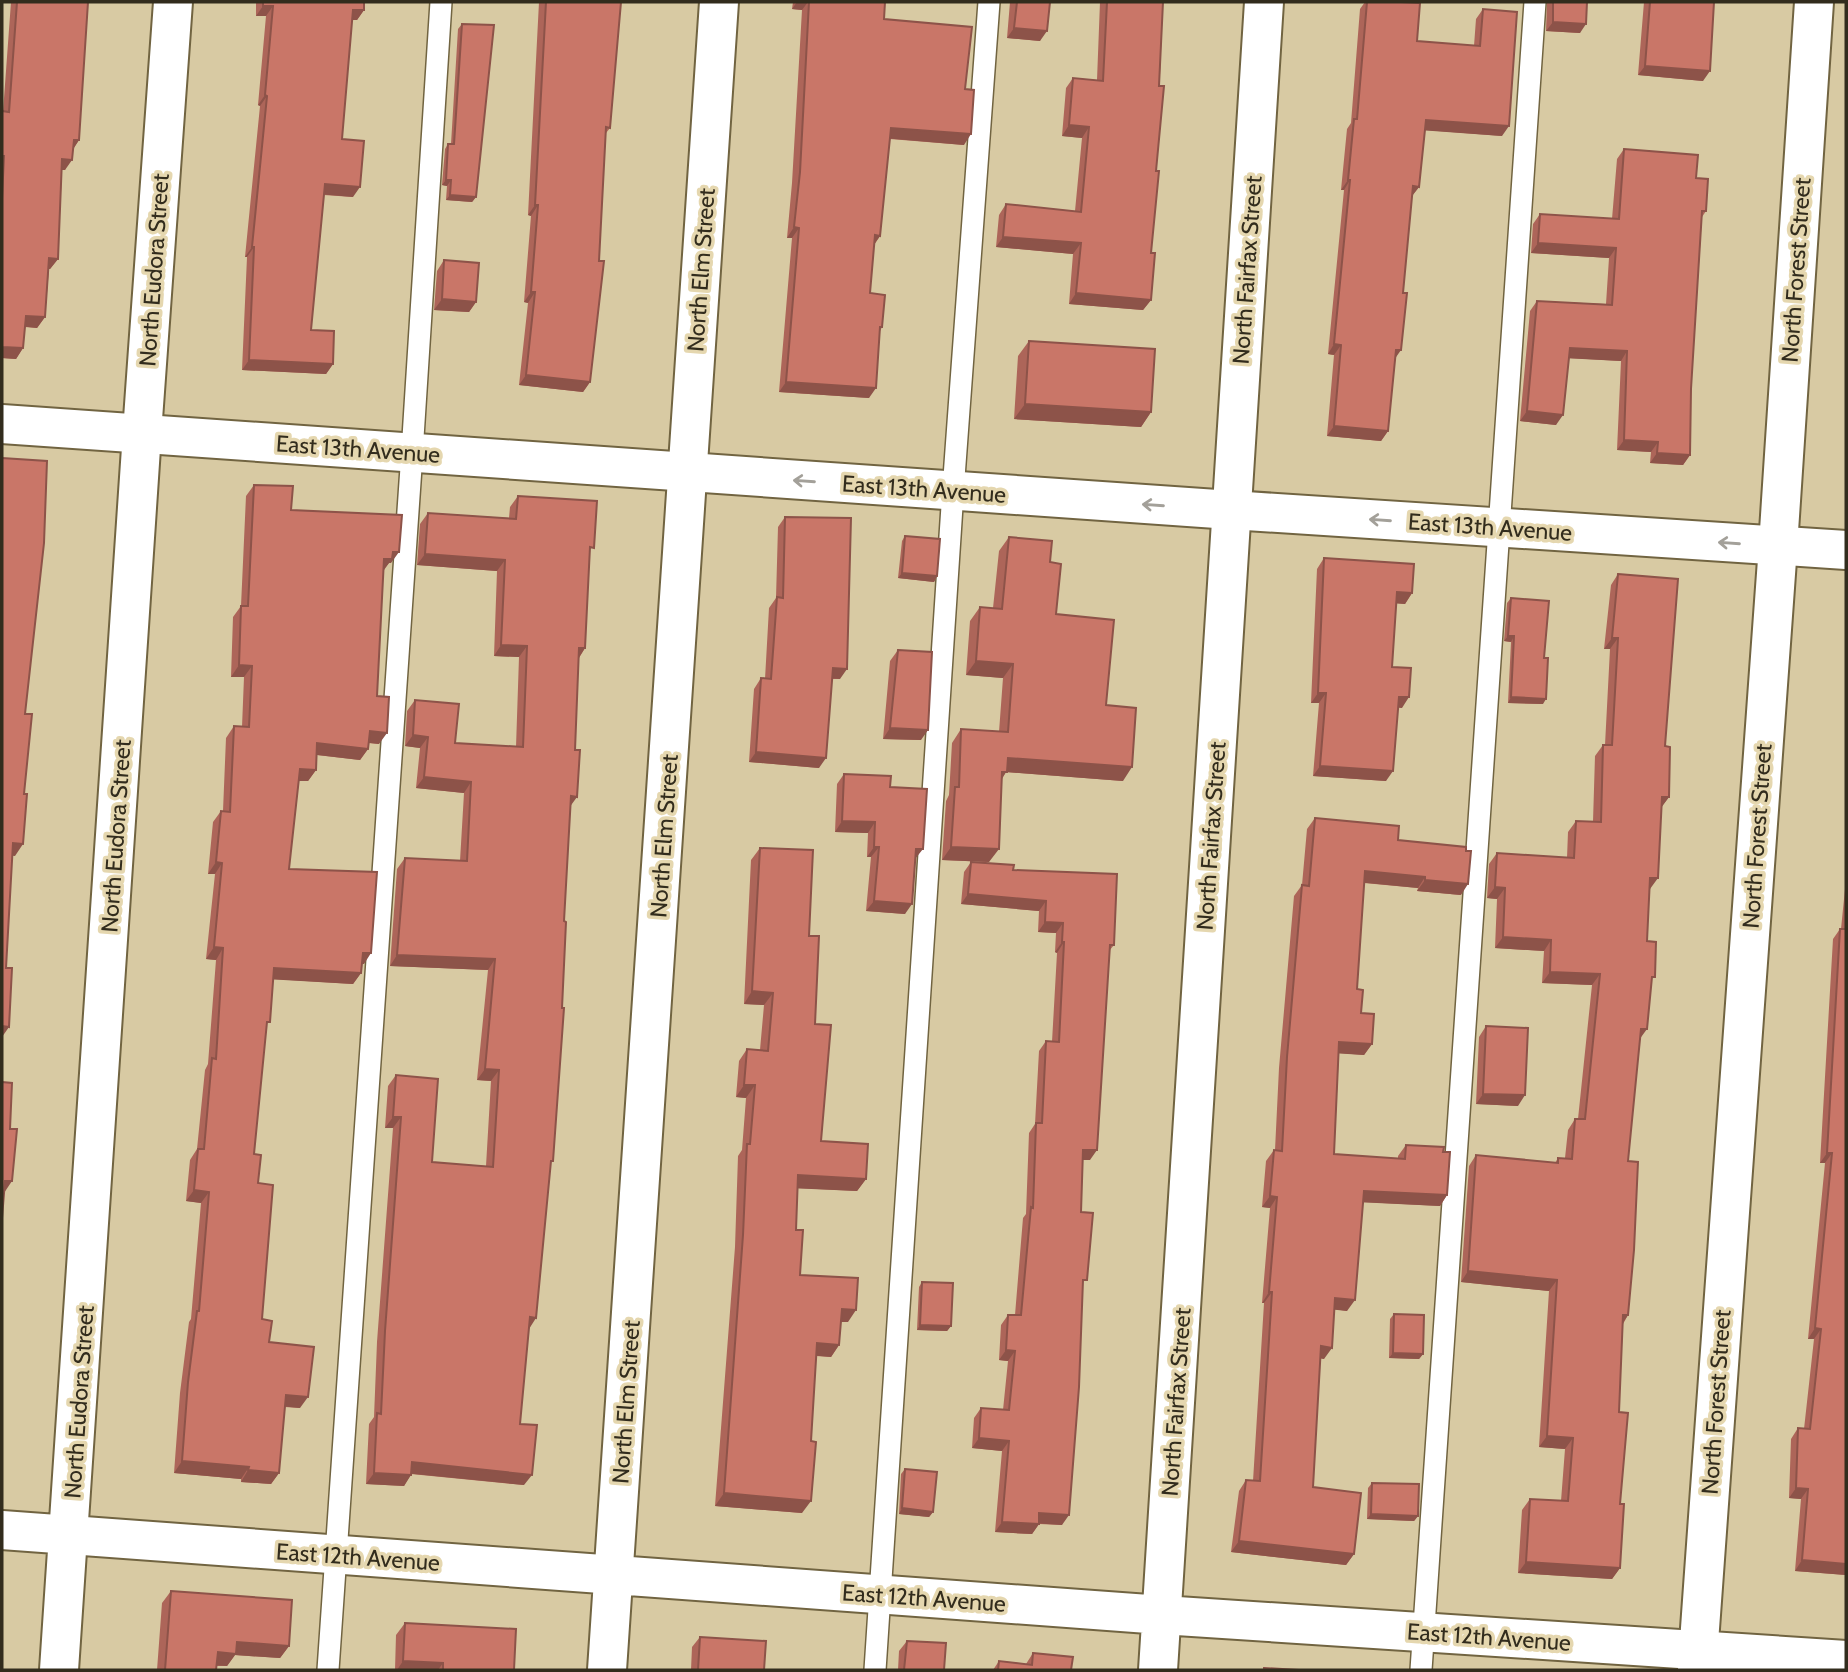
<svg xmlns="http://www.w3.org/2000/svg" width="1848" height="1672" font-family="Cabin,sans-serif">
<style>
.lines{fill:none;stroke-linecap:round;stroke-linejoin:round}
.lane-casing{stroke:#716441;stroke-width:24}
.street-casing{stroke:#716441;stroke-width:42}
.secondary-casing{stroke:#716441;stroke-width:42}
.lane{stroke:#fff;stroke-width:21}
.street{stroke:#fff;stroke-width:38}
.secondary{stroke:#fff;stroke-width:38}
.wall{fill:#ad6559}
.shaded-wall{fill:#8d5349}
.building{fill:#c97668;stroke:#8d5349;stroke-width:2}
.oneway{stroke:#a3a099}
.labels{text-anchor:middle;stroke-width:7;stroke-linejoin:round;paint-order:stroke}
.street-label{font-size:23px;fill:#322c1d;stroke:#e5d7af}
</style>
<rect width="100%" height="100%" fill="#d8caa3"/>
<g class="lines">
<g class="lane-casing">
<path id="lane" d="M 328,1670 L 412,453 L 441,2
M 875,1670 L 953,491 L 989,2
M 1421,1670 L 1535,2"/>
</g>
<g class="street-casing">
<path id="street" d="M 2,1530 L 1162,1615 L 1846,1660
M 59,1670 L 142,433 L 173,2
M 607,1670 L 719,2
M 1158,1670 L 1264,2
M 1697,1670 L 1778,546 L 1814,2"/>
</g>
<g class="secondary-casing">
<path id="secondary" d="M 2,424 L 1231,510 L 1846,550"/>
</g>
<use href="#lane" class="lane"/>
<use href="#street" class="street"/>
<use href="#secondary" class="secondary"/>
</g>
<path class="wall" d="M 11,2 L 88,2 L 79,140 L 73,149 L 65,170 L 62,170 L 58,259 L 50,269 L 49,269 L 45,317 L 37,328 L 25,327 L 23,348 L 16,359 L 2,358 L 2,111 L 3,112 Z
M 256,2 L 364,2 L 364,10 L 357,20 L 352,20 L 342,139 L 353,197 L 324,195 L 311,330 L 333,364 L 326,374 L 242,370 L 247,257 L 245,257 L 260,106 L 258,105 L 266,16 L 256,16 Z
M 539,2 L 621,2 L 610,128 L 606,133 L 590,382 L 583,392 L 519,385 L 528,303 L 524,302 L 531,216 L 528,215 Z
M 793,2 L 885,2 L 884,19 L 965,89 L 964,145 L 890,139 L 880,236 L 874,245 L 870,293 L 882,327 L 880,331 L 869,398 L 779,392 L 792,238 L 787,238 L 792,183 L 802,10 L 792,9 Z
M 1010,2 L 1050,2 L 1040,41 L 1007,38 Z
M 1100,2 L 1163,2 L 1156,171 L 1151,253 L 1151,300 L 1143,310 L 1069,304 L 1073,254 L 996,247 L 999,215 L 1006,204 L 1075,211 L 1082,138 L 1062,136 L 1066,88 L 1073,78 L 1097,80 Z
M 1365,2 L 1401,2 L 1417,41 L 1474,46 L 1476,19 L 1483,9 L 1502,136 L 1425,130 L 1419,187 L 1412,196 L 1388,431 L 1381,441 L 1327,436 L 1334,355 L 1328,354 L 1344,190 L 1341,190 L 1347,129 L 1351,123 L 1360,9 Z
M 1547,2 L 1587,2 L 1580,33 L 1546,31 Z
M 1644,2 L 1714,2 L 1703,81 L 1638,75 Z
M 462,24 L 476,197 L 472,202 L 446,200 L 447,186 L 442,185 L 445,149 L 448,144 L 451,144 L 458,29 Z
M 1624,149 L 1696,178 L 1706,211 L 1702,217 L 1691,389 L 1690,455 L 1683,465 L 1650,463 L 1651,452 L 1617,450 L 1621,361 L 1569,358 L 1556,425 L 1520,421 L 1530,311 L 1537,301 L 1606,304 L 1609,258 L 1531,253 L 1533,224 L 1540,214 L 1612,219 L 1617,159 Z
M 444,260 L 476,302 L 469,312 L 434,310 L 437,271 Z
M 1029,341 L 1151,412 L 1141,427 L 1014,419 L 1018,356 Z
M 254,485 L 291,510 L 391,563 L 389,563 L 383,570 L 377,696 L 379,744 L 368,743 L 368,749 L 360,760 L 317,755 L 316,770 L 308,781 L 299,781 L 289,869 L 364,964 L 362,964 L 361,973 L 353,984 L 273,979 L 266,1028 L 254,1154 L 258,1183 L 262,1319 L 269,1342 L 300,1408 L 285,1407 L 279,1473 L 271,1484 L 241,1482 L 241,1479 L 174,1473 L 180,1393 L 189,1322 L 191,1319 L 201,1203 L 186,1201 L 190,1160 L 197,1149 L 205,1070 L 208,1064 L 216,960 L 206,959 L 215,874 L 208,874 L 213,822 L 221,811 L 223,811 L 226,738 L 234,726 L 242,727 L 244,677 L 231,677 L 233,617 L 241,606 L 246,496 Z
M 518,496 L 589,555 L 585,648 L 579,658 L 550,1165 L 529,1328 L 520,1424 L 524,1485 L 411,1474 L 404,1486 L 366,1484 L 369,1424 L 374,1417 L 377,1342 L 393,1128 L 385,1128 L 388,1086 L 396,1075 L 432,1162 L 486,1166 L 491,1081 L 477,1080 L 488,970 L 390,966 L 397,869 L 405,858 L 460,861 L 464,793 L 416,788 L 420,748 L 405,746 L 407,711 L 415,700 L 455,743 L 516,747 L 519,657 L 494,656 L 497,571 L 417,565 L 420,524 L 428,513 L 509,518 L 510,507 Z
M 785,517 L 840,679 L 832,679 L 819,768 L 749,762 L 754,689 L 761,678 L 765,679 L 769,608 L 776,598 L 778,527 Z
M 905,536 L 937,576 L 934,582 L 898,578 L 902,541 Z
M 1009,537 L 1050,562 L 1056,614 L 1106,705 L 1123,781 L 1006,772 L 1002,779 L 989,862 L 942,860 L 946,801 L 949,795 L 952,743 L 961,729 L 999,732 L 1003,678 L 966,675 L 970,621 L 980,607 L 993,608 L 999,551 Z
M 1324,558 L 1412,593 L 1405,604 L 1396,603 L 1392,667 L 1402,708 L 1398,707 L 1386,781 L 1313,776 L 1319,703 L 1311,703 L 1317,569 Z
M 1618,574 L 1665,746 L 1669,797 L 1662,806 L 1649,889 L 1647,941 L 1652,982 L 1640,1040 L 1628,1161 L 1628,1315 L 1623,1324 L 1619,1412 L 1620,1568 L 1612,1579 L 1518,1573 L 1522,1510 L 1530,1499 L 1561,1501 L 1565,1449 L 1539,1447 L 1549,1291 L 1461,1282 L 1469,1166 L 1476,1155 L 1555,1163 L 1558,1158 L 1565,1158 L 1568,1130 L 1575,1119 L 1578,1119 L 1592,985 L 1542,983 L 1544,951 L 1495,948 L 1497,899 L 1487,898 L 1489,864 L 1497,853 L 1567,858 L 1568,832 L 1576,821 L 1593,822 L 1595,756 L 1603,745 L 1605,745 L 1610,649 L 1604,649 L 1611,585 Z
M 1511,598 L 1544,658 L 1543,704 L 1508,703 L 1511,642 L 1504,641 L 1507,603 Z
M 898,650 L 921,740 L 883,739 L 890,661 Z
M 844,774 L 890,787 L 915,859 L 905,914 L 866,911 L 871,857 L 867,857 L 868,833 L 835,832 L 837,784 Z
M 1315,818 L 1398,840 L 1461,895 L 1417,891 L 1418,888 L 1364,883 L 1357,989 L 1361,1013 L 1372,1044 L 1364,1055 L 1339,1053 L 1334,1154 L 1398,1159 L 1398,1156 L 1406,1145 L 1447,1195 L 1440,1206 L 1363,1202 L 1347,1311 L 1334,1309 L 1324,1359 L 1320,1358 L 1313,1487 L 1354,1554 L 1346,1565 L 1231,1552 L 1239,1491 L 1246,1480 L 1253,1481 L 1264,1303 L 1262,1303 L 1270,1208 L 1262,1207 L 1266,1161 L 1274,1150 L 1275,1150 L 1279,1068 L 1294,896 L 1302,885 L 1307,829 Z
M 760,848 L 809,936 L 821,1141 L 866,1179 L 857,1191 L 797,1188 L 796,1230 L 800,1275 L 848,1322 L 841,1322 L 839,1345 L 831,1357 L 816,1356 L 802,1513 L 715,1506 L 735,1247 L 738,1156 L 742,1150 L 746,1098 L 736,1097 L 739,1061 L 747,1049 L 760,1050 L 764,1005 L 744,1004 L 751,860 Z
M 971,862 L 1013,870 L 1114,945 L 1109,951 L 1090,1160 L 1083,1160 L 1081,1212 L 1083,1286 L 1062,1525 L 1039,1524 L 1032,1534 L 995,1532 L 1002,1451 L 972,1448 L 974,1418 L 981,1408 L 1003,1410 L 1008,1361 L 999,1360 L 1001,1325 L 1008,1315 L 1015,1315 L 1023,1218 L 1026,1214 L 1029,1133 L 1035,1124 L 1039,1051 L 1046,1041 L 1052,1042 L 1057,953 L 1055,952 L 1056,933 L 1038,932 L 1039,911 L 961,904 L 964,872 Z
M 1846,879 L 1846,1575 L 1795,1571 L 1801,1499 L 1789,1498 L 1791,1439 L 1798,1428 L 1804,1429 L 1814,1339 L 1808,1339 L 1825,1163 L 1820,1163 L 1833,939 L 1840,929 L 1841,929 Z
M 1486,1026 L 1518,1106 L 1476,1104 L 1479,1037 Z
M 922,1282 L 951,1326 L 947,1331 L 917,1330 L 919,1287 Z
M 1394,1314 L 1423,1354 L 1419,1359 L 1389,1358 L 1390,1319 Z
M 905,1469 L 933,1512 L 929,1517 L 899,1514 L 901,1474 Z
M 1372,1483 L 1418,1516 L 1414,1521 L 1367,1519 L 1368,1488 Z
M 171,1591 L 289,1646 L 280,1658 L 235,1655 L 227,1666 L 217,1666 L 216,1670 L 157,1670 L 162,1603 Z
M 405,1623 L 514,1670 L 395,1670 L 396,1635 Z
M 700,1637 L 764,1670 L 691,1670 L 692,1647 Z
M 907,1641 L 944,1670 L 898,1670 L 899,1651 Z
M 1033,1653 L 1071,1670 L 993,1670 L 999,1661 L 1026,1664 Z"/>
<path class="shaded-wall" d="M 797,2 L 808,2 L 802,10 L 792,9 Z
M 263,6 L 273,6 L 266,16 L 256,16 Z
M 353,10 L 364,10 L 357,20 L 346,20 Z
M 1553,22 L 1586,24 L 1580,33 L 1546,31 Z
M 1014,28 L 1047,31 L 1040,41 L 1007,38 Z
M 1645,66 L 1710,71 L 1703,81 L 1638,75 Z
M 265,95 L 267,96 L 260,106 L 258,105 Z
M 1426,120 L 1509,126 L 1502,136 L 1419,130 Z
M 1069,125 L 1089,127 L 1082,138 L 1062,136 Z
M 891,128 L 971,134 L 964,145 L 883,138 Z
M 74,140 L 79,140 L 72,151 Z
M 62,159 L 72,160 L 65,170 L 55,170 Z
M 446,180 L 451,180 L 447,186 L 442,185 Z
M 1348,180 L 1350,180 L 1344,190 L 1341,190 Z
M 325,184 L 360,187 L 353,197 L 318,194 Z
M 1413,186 L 1419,187 L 1412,196 Z
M 450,195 L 476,197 L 472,202 L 446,200 Z
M 535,205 L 538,205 L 531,216 L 528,215 Z
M 794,227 L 799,228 L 792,238 L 787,238 Z
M 875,235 L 880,236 L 873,246 Z
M 1003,237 L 1081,243 L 1073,254 L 996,247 Z
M 1538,243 L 1616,248 L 1609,258 L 1531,253 Z
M 252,247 L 254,247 L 247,257 L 245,257 Z
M 49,258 L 58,259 L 50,269 L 42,269 Z
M 531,292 L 535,292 L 528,303 L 524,302 Z
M 1076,293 L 1151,300 L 1143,310 L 1069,304 Z
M 442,299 L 476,302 L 469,312 L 434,310 Z
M 26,316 L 45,317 L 37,328 L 19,326 Z
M 1334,344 L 1341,345 L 1334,355 L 1328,354 Z
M 2,347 L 23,348 L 16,359 L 2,358 Z
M 1570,348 L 1627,351 L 1621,361 L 1563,358 Z
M 1396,350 L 1401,350 L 1394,360 Z
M 249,360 L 333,364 L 326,374 L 242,370 Z
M 526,375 L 590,382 L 583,392 L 519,385 Z
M 786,382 L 876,388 L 869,398 L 779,392 Z
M 1025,404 L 1151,412 L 1141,427 L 1014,419 Z
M 1527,411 L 1563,415 L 1556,425 L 1520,421 Z
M 1334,426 L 1388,431 L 1381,441 L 1327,436 Z
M 1624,440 L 1658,442 L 1651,452 L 1617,450 Z
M 1657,453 L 1690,455 L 1683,465 L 1650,463 Z
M 393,552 L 399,552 L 391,563 L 389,563 L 384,570 L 376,570 L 384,559 Z
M 425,554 L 505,560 L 497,571 L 417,565 Z
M 902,573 L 937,576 L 934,582 L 898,578 Z
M 1397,592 L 1412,593 L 1405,604 L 1390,603 Z
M 1508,636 L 1514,636 L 1511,642 L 1504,641 Z
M 1612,638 L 1618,638 L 1610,649 L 1604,649 Z
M 501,645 L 527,646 L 519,657 L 494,656 Z
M 579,648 L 585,648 L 578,659 Z
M 976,661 L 1013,664 L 1003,678 L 966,675 Z
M 239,665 L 252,666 L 244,677 L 231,677 Z
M 833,668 L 847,669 L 840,679 L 826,678 Z
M 1318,693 L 1326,693 L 1319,703 L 1311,703 Z
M 1399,697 L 1409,697 L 1402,708 L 1392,707 Z
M 1511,697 L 1546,699 L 1543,704 L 1508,703 Z
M 890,728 L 928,730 L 921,740 L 883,739 Z
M 370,731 L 387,733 L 379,744 L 362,742 Z
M 413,735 L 428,737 L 420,748 L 405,746 Z
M 317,743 L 368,749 L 360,760 L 309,754 Z
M 756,752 L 826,758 L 819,768 L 749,762 Z
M 1008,758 L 1132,767 L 1123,781 L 1006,772 L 997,786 Z
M 1320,766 L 1393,771 L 1386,781 L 1313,776 Z
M 300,769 L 316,770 L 308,781 L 292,781 Z
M 424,777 L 471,782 L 464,793 L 416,788 Z
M 571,796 L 577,797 L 569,808 Z
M 1662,797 L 1669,797 L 1661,808 Z
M 842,821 L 875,822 L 868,833 L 835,832 Z
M 13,843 L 23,844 L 15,856 L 5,855 Z
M 874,847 L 879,847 L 871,857 L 867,857 Z
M 951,847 L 999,849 L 989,862 L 942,860 Z
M 916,849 L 923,849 L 915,859 Z
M 216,862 L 222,863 L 215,874 L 208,874 Z
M 1365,871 L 1425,877 L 1418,888 L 1357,882 Z
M 1650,878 L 1658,878 L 1650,889 L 1642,889 Z
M 1425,880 L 1468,884 L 1461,895 L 1417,891 Z
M 1495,887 L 1505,888 L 1497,899 L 1487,898 Z
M 968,894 L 1046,901 L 1039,911 L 961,904 Z
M 874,901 L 912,904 L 905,914 L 866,911 Z
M 1045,922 L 1063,923 L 1056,933 L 1038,932 Z
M 1503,937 L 1551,940 L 1544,951 L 1495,948 Z
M 1062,942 L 1064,942 L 1057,953 L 1055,952 Z
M 214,947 L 223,948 L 216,960 L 206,959 Z
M 363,953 L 371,953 L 364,964 L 355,964 Z
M 397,955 L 495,959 L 488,970 L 390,966 Z
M 274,968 L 361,973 L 353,984 L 266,979 Z
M 1550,972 L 1600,974 L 1592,985 L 1542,983 Z
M 752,991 L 773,993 L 764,1005 L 744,1004 Z
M 2,1026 L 9,1027 L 2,1037 Z
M 1641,1029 L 1647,1029 L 1639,1040 Z
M 1339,1042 L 1372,1044 L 1364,1055 L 1332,1053 Z
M 485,1069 L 499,1070 L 491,1081 L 477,1080 Z
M 744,1085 L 755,1085 L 746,1098 L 736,1097 Z
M 1483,1094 L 1525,1095 L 1518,1106 L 1476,1104 Z
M 393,1117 L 401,1117 L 393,1128 L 385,1128 Z
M 1083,1150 L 1097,1150 L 1090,1160 L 1076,1160 Z
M 1827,1153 L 1832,1153 L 1825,1163 L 1820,1163 Z
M 798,1175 L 866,1179 L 857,1191 L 789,1188 Z
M 5,1181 L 12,1181 L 4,1193 Z
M 194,1190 L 209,1192 L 201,1203 L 186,1201 Z
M 1364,1191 L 1447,1195 L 1440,1206 L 1356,1202 Z
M 1270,1196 L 1277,1197 L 1270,1208 L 1262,1207 Z
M 1468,1271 L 1557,1280 L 1549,1291 L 1461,1282 Z
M 1269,1292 L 1272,1292 L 1264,1303 L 1262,1303 Z
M 1335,1298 L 1355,1300 L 1347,1311 L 1328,1309 Z
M 842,1309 L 856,1310 L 848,1322 L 833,1322 Z
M 1623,1315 L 1628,1315 L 1621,1326 Z
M 530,1317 L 536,1318 L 529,1329 Z
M 920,1325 L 951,1326 L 947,1331 L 917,1330 Z
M 1815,1328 L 1821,1329 L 1814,1339 L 1808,1339 Z
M 817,1343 L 839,1345 L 831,1357 L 809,1355 Z
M 1321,1346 L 1332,1348 L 1324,1359 L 1313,1357 Z
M 1006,1350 L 1015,1351 L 1008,1361 L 999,1360 Z
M 1393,1353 L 1423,1354 L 1419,1359 L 1389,1358 Z
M 286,1395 L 308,1397 L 300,1408 L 279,1406 Z
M 1547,1436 L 1573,1438 L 1565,1449 L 1539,1447 Z
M 979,1438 L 1009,1441 L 1002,1451 L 972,1448 Z
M 182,1461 L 249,1467 L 241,1479 L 174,1473 Z
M 412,1462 L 532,1475 L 524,1485 L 404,1473 Z
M 248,1470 L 279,1473 L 271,1484 L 241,1482 Z
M 374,1473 L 411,1475 L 404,1486 L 366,1484 Z
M 1796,1488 L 1808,1489 L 1801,1499 L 1789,1498 Z
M 724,1493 L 811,1501 L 802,1513 L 715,1506 Z
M 902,1508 L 933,1512 L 929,1517 L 899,1514 Z
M 1039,1513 L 1069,1515 L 1062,1525 L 1032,1523 Z
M 1371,1514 L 1418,1516 L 1414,1521 L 1367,1519 Z
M 1002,1522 L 1039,1524 L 1032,1534 L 995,1532 Z
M 1239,1541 L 1354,1554 L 1346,1565 L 1231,1552 Z
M 1802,1560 L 1846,1564 L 1846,1575 L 1795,1571 Z
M 1526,1562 L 1620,1568 L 1612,1579 L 1518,1573 Z
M 237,1642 L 289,1646 L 280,1658 L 235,1655 L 227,1666 L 209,1665 L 218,1652 Z
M 403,1661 L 443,1663 L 438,1670 L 397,1670 Z"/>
<path class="building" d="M 17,2 L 88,2 L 79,140 L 74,140 L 72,160 L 62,159 L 58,259 L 49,258 L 45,317 L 26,316 L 23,348 L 2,347 L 2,198 L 4,156 L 2,156 L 2,111 L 9,112 Z
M 263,2 L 364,2 L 364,10 L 353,10 L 342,139 L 364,141 L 360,187 L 325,184 L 311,330 L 334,331 L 333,364 L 249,360 L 254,247 L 252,247 L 267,96 L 265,95 L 273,6 L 263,6 Z
M 546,2 L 621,2 L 610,128 L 606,127 L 599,261 L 604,261 L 590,382 L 526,375 L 535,292 L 531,292 L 538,205 L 535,205 Z
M 809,2 L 885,2 L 884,19 L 972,27 L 965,89 L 974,90 L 971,134 L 891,128 L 880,236 L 875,235 L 870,293 L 885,295 L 882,327 L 880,327 L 876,388 L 786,382 L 799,228 L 794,227 L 800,172 Z
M 1017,2 L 1050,2 L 1047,31 L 1014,28 Z
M 1107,2 L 1163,2 L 1159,86 L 1164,86 L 1156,171 L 1159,171 L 1151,253 L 1155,253 L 1151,300 L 1076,293 L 1081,243 L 1003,237 L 1006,204 L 1081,212 L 1089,127 L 1069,125 L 1073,78 L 1103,81 Z
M 1367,2 L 1401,2 L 1420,3 L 1417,41 L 1480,46 L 1483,9 L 1517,12 L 1509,126 L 1426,120 L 1419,187 L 1413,186 L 1403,293 L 1407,293 L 1401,350 L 1396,350 L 1388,431 L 1334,426 L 1341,345 L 1334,344 L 1350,180 L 1348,180 L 1354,119 L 1357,119 Z
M 1553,2 L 1587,2 L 1586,24 L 1553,22 Z
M 1650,2 L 1714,2 L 1710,71 L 1645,66 Z
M 462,24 L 494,25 L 476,197 L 450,195 L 451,180 L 446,180 L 448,144 L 454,144 Z
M 1624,149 L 1698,155 L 1696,178 L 1708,179 L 1706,211 L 1702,211 L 1691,389 L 1690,455 L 1657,453 L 1658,442 L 1624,440 L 1627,351 L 1570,348 L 1563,415 L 1527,411 L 1537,301 L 1612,305 L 1616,248 L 1538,243 L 1540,214 L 1619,219 Z
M 444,260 L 479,263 L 476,302 L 442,299 Z
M 1029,341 L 1155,349 L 1151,412 L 1025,404 Z
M 2,458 L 47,461 L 44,543 L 25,714 L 32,714 L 24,794 L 27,794 L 23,844 L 13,843 L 6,968 L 12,968 L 9,1027 L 2,1026 Z
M 254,485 L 293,486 L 291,510 L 402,515 L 399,552 L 393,552 L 392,559 L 384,559 L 377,696 L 389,697 L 387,733 L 370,731 L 368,749 L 317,743 L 316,770 L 300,769 L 289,869 L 377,872 L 371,953 L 363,953 L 361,973 L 274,968 L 270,1022 L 267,1022 L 254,1154 L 261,1155 L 258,1183 L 273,1185 L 262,1319 L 272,1321 L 269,1342 L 314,1347 L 308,1397 L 286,1395 L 279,1473 L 248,1470 L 249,1467 L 182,1461 L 188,1382 L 197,1311 L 199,1311 L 209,1192 L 194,1190 L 198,1149 L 204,1149 L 212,1058 L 216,1059 L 223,948 L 214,947 L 222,863 L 216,862 L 221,811 L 230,812 L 234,726 L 249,727 L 252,666 L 239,665 L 241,606 L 248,606 Z
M 518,496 L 597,501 L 594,548 L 590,547 L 585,648 L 579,648 L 575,750 L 580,750 L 577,797 L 571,796 L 564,921 L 566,922 L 562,1008 L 564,1008 L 553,1161 L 551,1161 L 536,1318 L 530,1317 L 520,1424 L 537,1425 L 532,1475 L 412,1462 L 411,1475 L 374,1473 L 377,1413 L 381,1414 L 385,1331 L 401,1117 L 393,1117 L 396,1075 L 438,1079 L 432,1162 L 493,1167 L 499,1070 L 485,1069 L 495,959 L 397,955 L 405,858 L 467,861 L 471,782 L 424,777 L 428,737 L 413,735 L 415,700 L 459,704 L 455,743 L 523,747 L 527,646 L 501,645 L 505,560 L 425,554 L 428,513 L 516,519 Z
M 785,517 L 851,518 L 847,669 L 833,668 L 826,758 L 756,752 L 761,678 L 771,679 L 777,597 L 783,598 Z
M 905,536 L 940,539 L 937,576 L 902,573 Z
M 1009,537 L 1052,541 L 1050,562 L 1061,564 L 1056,614 L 1114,620 L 1106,705 L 1136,708 L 1132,767 L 1008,758 L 1007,772 L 1002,772 L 999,849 L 951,847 L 955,787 L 959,787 L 961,729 L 1008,732 L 1013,664 L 976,661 L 980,607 L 1002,609 Z
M 1324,558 L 1414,564 L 1412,593 L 1397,592 L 1392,667 L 1411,668 L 1409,697 L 1399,697 L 1393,771 L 1320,766 L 1326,693 L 1318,693 Z
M 1618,574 L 1678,579 L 1665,746 L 1670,747 L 1669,797 L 1662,797 L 1658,878 L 1650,878 L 1647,941 L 1656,942 L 1655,977 L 1652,977 L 1647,1029 L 1641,1029 L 1628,1161 L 1638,1162 L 1634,1250 L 1628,1315 L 1623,1315 L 1619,1412 L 1628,1413 L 1620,1504 L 1624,1504 L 1620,1568 L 1526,1562 L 1530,1499 L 1568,1501 L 1573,1438 L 1547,1436 L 1557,1280 L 1468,1271 L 1476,1155 L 1558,1163 L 1558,1158 L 1572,1159 L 1575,1119 L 1585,1119 L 1600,974 L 1550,972 L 1551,940 L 1503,937 L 1505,888 L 1495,887 L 1497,853 L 1574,858 L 1576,821 L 1601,822 L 1603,745 L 1612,745 L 1618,638 L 1612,638 Z
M 1511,598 L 1549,601 L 1544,658 L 1548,658 L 1546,699 L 1511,697 L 1514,636 L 1508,636 Z
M 898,650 L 932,652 L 928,730 L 890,728 Z
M 844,774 L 891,776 L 890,787 L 927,789 L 923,849 L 916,849 L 912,904 L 874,901 L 879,847 L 874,847 L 875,822 L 842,821 Z
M 1315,818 L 1399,826 L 1398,840 L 1466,847 L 1466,851 L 1471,851 L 1468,884 L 1425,880 L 1425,877 L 1365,871 L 1357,989 L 1363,990 L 1361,1013 L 1374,1014 L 1372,1044 L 1339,1042 L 1334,1154 L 1405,1159 L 1406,1145 L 1444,1147 L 1443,1152 L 1450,1152 L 1447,1195 L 1364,1191 L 1355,1300 L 1335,1298 L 1332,1348 L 1321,1346 L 1313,1487 L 1361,1493 L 1354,1554 L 1239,1541 L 1246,1480 L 1260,1481 L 1272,1292 L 1269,1292 L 1277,1197 L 1270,1196 L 1274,1150 L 1282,1151 L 1287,1057 L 1302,885 L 1309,886 Z
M 760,848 L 813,850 L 809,936 L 819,936 L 815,1024 L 831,1025 L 821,1141 L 868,1144 L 866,1179 L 798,1175 L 796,1230 L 803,1230 L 800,1275 L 858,1278 L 856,1310 L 842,1309 L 839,1345 L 817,1343 L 811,1441 L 816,1442 L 811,1501 L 724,1493 L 743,1235 L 747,1144 L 750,1144 L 755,1085 L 744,1085 L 747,1049 L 768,1051 L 773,993 L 752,991 Z
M 971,862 L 1014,865 L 1013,870 L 1117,874 L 1114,945 L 1110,945 L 1097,1150 L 1083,1150 L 1081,1212 L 1093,1213 L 1087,1280 L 1083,1280 L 1079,1387 L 1069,1515 L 1039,1513 L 1039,1524 L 1002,1522 L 1009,1441 L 979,1438 L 981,1408 L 1009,1410 L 1015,1351 L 1006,1350 L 1008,1315 L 1021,1315 L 1031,1207 L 1033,1208 L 1036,1123 L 1042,1123 L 1046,1041 L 1059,1042 L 1064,942 L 1062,942 L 1063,923 L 1045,922 L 1046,901 L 968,894 Z
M 1840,929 L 1846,929 L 1846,1564 L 1802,1560 L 1808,1489 L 1796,1488 L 1798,1428 L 1810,1429 L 1821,1329 L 1815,1328 L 1832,1153 L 1827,1153 Z
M 1486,1026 L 1528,1028 L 1525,1095 L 1483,1094 Z
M 2,1082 L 12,1083 L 10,1129 L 17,1129 L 12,1181 L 5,1181 L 2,1218 Z
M 922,1282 L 953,1283 L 951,1326 L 920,1325 Z
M 1394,1314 L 1424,1315 L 1423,1354 L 1393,1353 Z
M 905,1469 L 937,1472 L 933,1512 L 902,1508 Z
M 1372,1483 L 1419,1484 L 1418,1516 L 1371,1514 Z
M 171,1591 L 292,1600 L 289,1646 L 237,1642 L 236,1654 L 218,1652 L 216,1670 L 165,1670 Z
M 405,1623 L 516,1629 L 514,1670 L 443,1670 L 443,1663 L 403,1661 Z
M 700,1637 L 766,1641 L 764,1670 L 698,1670 Z
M 907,1641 L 946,1643 L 944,1670 L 904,1670 Z
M 1033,1653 L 1073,1657 L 1071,1670 L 998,1670 L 999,1661 L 1032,1665 Z
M 1264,1668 L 1299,1670 L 1264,1670 Z"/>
<defs><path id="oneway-shaft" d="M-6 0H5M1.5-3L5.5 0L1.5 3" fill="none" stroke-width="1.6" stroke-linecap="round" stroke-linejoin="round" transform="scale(1.75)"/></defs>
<g class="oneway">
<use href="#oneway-shaft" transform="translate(804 481) rotate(-176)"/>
<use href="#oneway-shaft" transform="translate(1153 505) rotate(-176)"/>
<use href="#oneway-shaft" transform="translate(1380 520) rotate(-176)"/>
<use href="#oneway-shaft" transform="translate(1729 543) rotate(-176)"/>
</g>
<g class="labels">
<g class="street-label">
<text transform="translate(154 270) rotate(-86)" y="8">North Eudora Street</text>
<text transform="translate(701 270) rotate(-86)" y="8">North Elm Street</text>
<text transform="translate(1247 270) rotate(-86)" y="8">North Fairfax Street</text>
<text transform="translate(1796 270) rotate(-86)" y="8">North Forest Street</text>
<text transform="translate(358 449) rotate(4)" y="8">East 13th Avenue</text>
<text transform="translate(924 489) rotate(4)" y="8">East 13th Avenue</text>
<text transform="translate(1490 527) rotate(4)" y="8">East 13th Avenue</text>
<text transform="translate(116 836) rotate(-86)" y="8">North Eudora Street</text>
<text transform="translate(664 836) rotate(-86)" y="8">North Elm Street</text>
<text transform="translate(1211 836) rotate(-86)" y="8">North Fairfax Street</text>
<text transform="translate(1757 836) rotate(-86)" y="8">North Forest Street</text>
<text transform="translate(79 1402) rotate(-86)" y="8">North Eudora Street</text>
<text transform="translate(626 1402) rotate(-86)" y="8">North Elm Street</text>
<text transform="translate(1176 1402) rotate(-86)" y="8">North Fairfax Street</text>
<text transform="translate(1716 1402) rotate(-86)" y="8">North Forest Street</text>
<text transform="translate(358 1557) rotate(4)" y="8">East 12th Avenue</text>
<text transform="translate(924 1598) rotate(4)" y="8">East 12th Avenue</text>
<text transform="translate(1489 1637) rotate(4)" y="8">East 12th Avenue</text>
</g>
</g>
<rect width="1848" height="1672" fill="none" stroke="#322c1d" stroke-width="7"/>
</svg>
